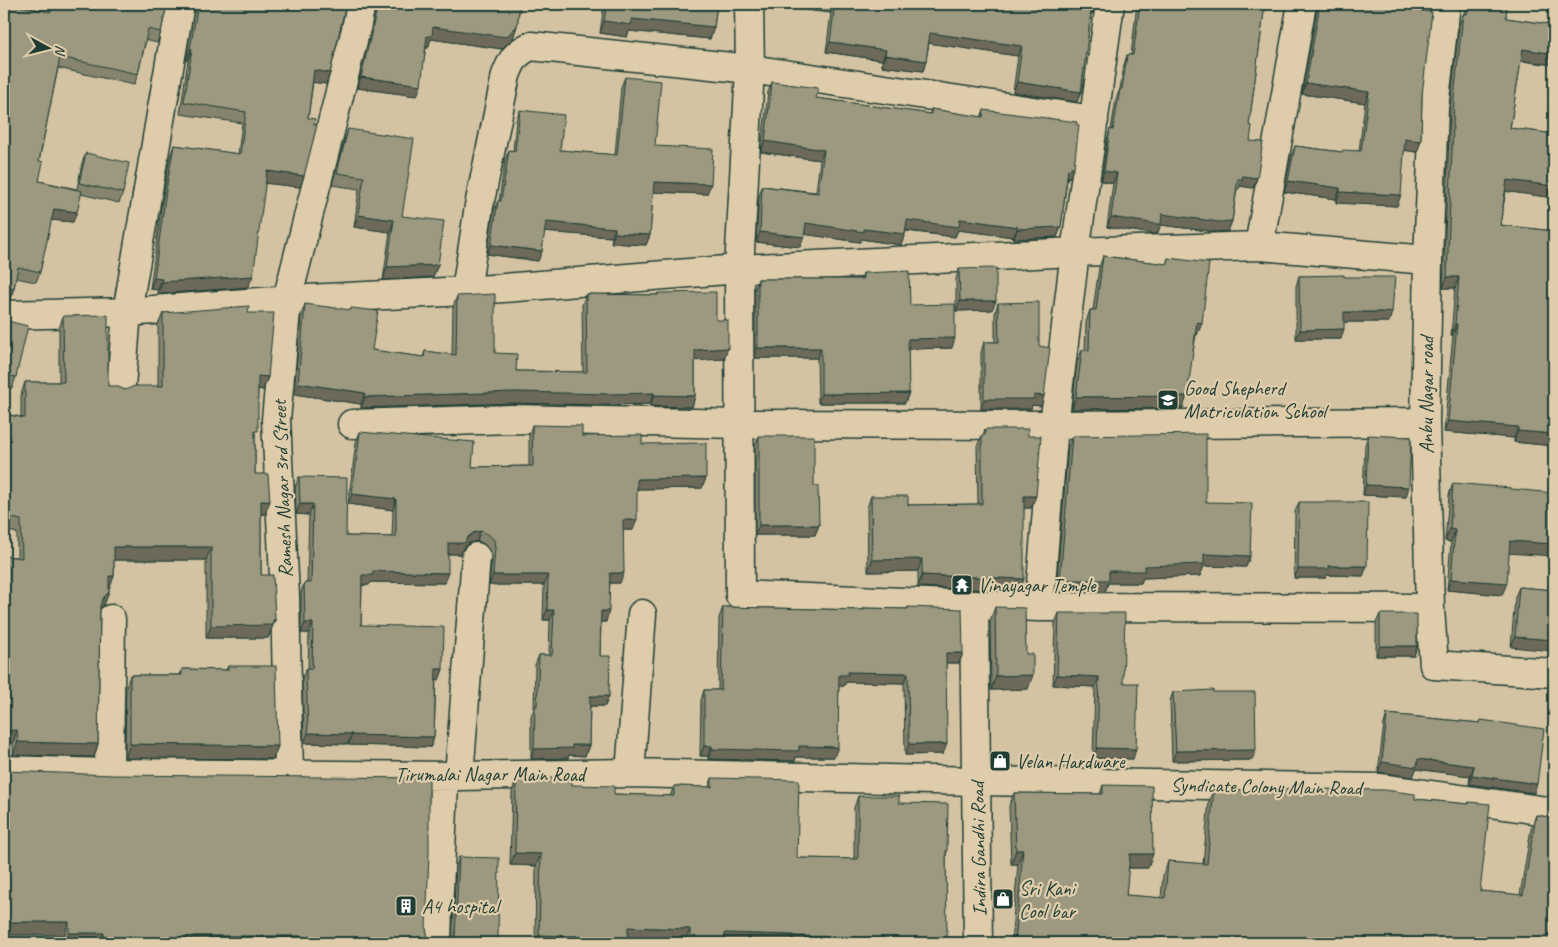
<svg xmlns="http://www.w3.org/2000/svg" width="1558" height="947" font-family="Caveat,sans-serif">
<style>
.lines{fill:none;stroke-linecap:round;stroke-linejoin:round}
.minor-casing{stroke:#1f3d34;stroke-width:31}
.minor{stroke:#dfccaa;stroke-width:28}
.wall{fill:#86846e;stroke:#1f3d34}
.shaded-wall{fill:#6d6b5a;stroke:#1f3d34}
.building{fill:#9c9980;stroke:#1f3d34}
.labels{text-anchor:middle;stroke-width:4.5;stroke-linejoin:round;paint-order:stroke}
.poi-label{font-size:20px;fill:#1f3d34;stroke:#dfccaa;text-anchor:start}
.street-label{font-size:20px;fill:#1f3d34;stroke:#dfccaa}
</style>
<rect width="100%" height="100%" fill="#d4c3a3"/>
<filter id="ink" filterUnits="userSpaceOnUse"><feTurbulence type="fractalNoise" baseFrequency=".02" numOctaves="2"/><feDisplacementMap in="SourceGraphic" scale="10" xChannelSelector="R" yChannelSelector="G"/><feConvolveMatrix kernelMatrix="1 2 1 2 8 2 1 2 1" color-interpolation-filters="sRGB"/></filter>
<g filter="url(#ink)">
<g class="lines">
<g class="minor-casing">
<path id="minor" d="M 749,4 L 750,69 L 739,269 L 740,595 L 974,605 L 1039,607 L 1054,425 L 1075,252 L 1110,4
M 1446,4 L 1434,108 L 1428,260 L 1425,422 L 1430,608 L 1434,665 L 1554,673
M 1259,246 L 1302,4
M 466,291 L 479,206 L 506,75 C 512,60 515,53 531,46 L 750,69 L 1094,120
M 4,315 L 127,312 L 287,300 L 466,291 L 739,269 L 1075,252 L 1259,246 L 1428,260
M 121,387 L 127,312 L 180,4
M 352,424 L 512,419 L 739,424 L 1054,425 L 1425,422
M 974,605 L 978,943
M 1039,607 L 1430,608
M 4,770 L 109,773 L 459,776 L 630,773 L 977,781 L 1381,788 L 1554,812
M 109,773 L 111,619
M 630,773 L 642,614
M 289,774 L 285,596 L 276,420 L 287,300 L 356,29 L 361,4
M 459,776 L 476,557
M 437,943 C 438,887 443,832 444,776"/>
</g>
<use href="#minor" class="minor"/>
</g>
<path class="wall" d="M 9,4 L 50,12 L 51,4 L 167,4 L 161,32 L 157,43 L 146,40 L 138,74 L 134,85 L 58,68 L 39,161 L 39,181 L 77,189 L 82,163 L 86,153 L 123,193 L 119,203 L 81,194 L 73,222 L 51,220 L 40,272 L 36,282 L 16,278 L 14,288 L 10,299 L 4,300 L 4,65 L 6,52 L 4,51 L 4,20 Z
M 195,4 L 346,4 L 330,73 L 326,84 L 313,82 L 308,118 L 304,176 L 300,187 L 265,183 L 248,287 L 158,294 L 158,290 L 150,289 L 162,201 L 170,157 L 174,145 L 238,154 L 242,123 L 180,114 L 188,60 L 186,60 Z
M 376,4 L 520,4 L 517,26 L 513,38 L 502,49 L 431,39 L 428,48 L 426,48 L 417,96 L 357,88 L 376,7 Z
M 604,4 L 717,4 L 714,27 L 710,39 L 629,31 L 627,37 L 600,33 Z
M 764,4 L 1096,4 L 1092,14 L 1091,14 L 1081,92 L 1077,102 L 1013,92 L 1018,56 L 929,43 L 926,61 L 923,71 L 882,66 L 882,60 L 826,52 L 831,13 L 765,5 Z
M 1137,4 L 1265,4 L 1249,125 L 1250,141 L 1257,178 L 1253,188 L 1240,186 L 1239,189 L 1237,189 L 1232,221 L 1228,231 L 1216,232 L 1161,225 L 1157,234 L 1154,234 L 1107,227 L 1113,183 L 1101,181 L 1107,140 L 1110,129 L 1111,130 L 1116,99 L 1120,89 L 1124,65 L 1127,55 L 1131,55 Z
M 1319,4 L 1422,4 L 1421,11 L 1422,95 L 1421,141 L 1417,152 L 1404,150 L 1397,206 L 1336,203 L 1336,199 L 1284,192 L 1291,157 L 1295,146 L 1342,152 L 1359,151 L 1365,103 L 1302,94 L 1317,9 Z
M 1465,4 L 1507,4 L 1506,18 L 1554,25 L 1554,65 L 1521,61 L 1510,128 L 1554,134 L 1554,198 L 1506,191 L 1500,225 L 1554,231 L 1554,446 L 1514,442 L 1514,438 L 1444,432 L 1453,335 L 1451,335 L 1455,288 L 1443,288 L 1450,109 L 1459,25 L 1463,14 L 1464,14 Z
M 625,77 L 655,146 L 707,194 L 653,192 L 650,235 L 646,245 L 611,243 L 612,237 L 544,232 L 542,251 L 538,261 L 487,254 L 494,210 L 498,201 L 499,201 L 505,160 L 509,150 L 513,151 L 516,120 L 520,110 L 560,150 L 615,155 L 621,87 Z
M 772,82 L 816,98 L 930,114 L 931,109 L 981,117 L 984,110 L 1070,177 L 1068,177 L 1067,180 L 1061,227 L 1057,237 L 1014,239 L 1014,237 L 958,230 L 955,237 L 906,231 L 901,245 L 861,239 L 860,242 L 804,234 L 800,247 L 756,242 L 759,197 L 762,186 L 816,192 L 820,160 L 761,152 L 768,92 Z
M 348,129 L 402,216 L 433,277 L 383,280 L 390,232 L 354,227 L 359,189 L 332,185 L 344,141 Z
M 1103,256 L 1166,264 L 1168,258 L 1202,323 L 1197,335 L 1196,335 L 1183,408 L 1072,409 L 1077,362 L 1082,350 L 1085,350 L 1086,322 L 1090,310 L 1093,310 L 1099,268 Z
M 959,269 L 992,310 L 956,311 L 956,279 Z
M 863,273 L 910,305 L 952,348 L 908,349 L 905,403 L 818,403 L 817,358 L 755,358 L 755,289 L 758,279 L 861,279 Z
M 1299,276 L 1344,277 L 1389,322 L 1344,322 L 1341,339 L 1296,339 L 1296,286 Z
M 658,293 L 716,320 L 724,359 L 695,360 L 695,396 L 692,407 L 650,406 L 650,404 L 606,405 L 512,403 L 361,408 L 361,404 L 294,394 L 301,315 L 305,304 L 372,350 L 423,357 L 425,351 L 452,355 L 453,307 L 457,296 L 495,353 L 516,371 L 583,372 L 582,305 L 586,294 L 657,295 Z
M 998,303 L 1039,346 L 1044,396 L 1041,406 L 1032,405 L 1031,409 L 981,409 L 981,352 L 984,342 L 995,342 L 995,313 Z
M 163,313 L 248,313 L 268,377 L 263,390 L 258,389 L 255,438 L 255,474 L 265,514 L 261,514 L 261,575 L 275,620 L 268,638 L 206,638 L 206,560 L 114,560 L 114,576 L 109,588 L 109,592 L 104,605 L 100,609 L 98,744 L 94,757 L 13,755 L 13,743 L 4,743 L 4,556 L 17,557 L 17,533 L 4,530 L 4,414 L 21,417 L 21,395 L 25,382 L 59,382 L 59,329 L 63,316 L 108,386 L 125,390 L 158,386 L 158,325 Z
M 4,319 L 7,321 L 16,377 L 12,388 L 4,386 Z
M 532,425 L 582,436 L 642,444 L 706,478 L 702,488 L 637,489 L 633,530 L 623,530 L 620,583 L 610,583 L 606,622 L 601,622 L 600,656 L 609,696 L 605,706 L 590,706 L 589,745 L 585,756 L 569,755 L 568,758 L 531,759 L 531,716 L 534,709 L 535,665 L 539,655 L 549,655 L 550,620 L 543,620 L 544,585 L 489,585 L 492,558 L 490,551 L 484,544 L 477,541 L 469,543 L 463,548 L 461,554 L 448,554 L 444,583 L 371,582 L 369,585 L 362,585 L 361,625 L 443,669 L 439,680 L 436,679 L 434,737 L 431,747 L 348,745 L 348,744 L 304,743 L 302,679 L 306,669 L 308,669 L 309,633 L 301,633 L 301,593 L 304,583 L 307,583 L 309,515 L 296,514 L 295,487 L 299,477 L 346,536 L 392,537 L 393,510 L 348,504 L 356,442 L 360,432 L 472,467 L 529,466 L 529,435 Z
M 985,429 L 1031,508 L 1024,508 L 1020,591 L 918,587 L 918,571 L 868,572 L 867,508 L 871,496 L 908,505 L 978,504 L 977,446 L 982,435 L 983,435 Z
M 1368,435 L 1406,497 L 1363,495 L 1365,445 Z
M 759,436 L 814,486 L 819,525 L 815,535 L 755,535 L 755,446 Z
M 1072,436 L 1206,502 L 1250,556 L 1246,567 L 1204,566 L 1200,576 L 1143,578 L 1141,583 L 1108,583 L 1105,592 L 1056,591 L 1068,447 Z
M 1453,483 L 1509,553 L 1502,595 L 1447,590 L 1451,542 L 1445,541 L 1449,495 Z
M 1299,502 L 1367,566 L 1363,576 L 1327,575 L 1326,578 L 1294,578 L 1295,512 Z
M 1519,587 L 1554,590 L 1511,647 L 1515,597 Z
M 723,607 L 863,610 L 864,608 L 907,609 L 908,607 L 963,653 L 959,663 L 946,663 L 943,754 L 905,755 L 904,683 L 846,682 L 844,686 L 839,686 L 834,757 L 796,757 L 795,761 L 708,759 L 708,756 L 700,756 L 701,700 L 704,690 L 718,690 L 719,618 Z
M 995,607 L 1026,654 L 1028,689 L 991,690 L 990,621 Z
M 1059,613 L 1123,683 L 1133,759 L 1093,758 L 1095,687 L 1053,685 L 1055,623 Z
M 1380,614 L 1417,646 L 1414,656 L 1376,656 L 1376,623 Z
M 228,666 L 278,746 L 273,759 L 125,758 L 126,688 L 130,675 L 180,675 L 182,669 L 226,670 Z
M 1173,692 L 1213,692 L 1252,760 L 1172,761 L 1170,701 Z
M 1387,714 L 1480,723 L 1481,720 L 1534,793 L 1469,784 L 1470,776 L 1416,769 L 1413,777 L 1378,772 L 1384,724 Z
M 4,771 L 426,929 L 429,943 L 64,943 L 64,935 L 4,935 Z
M 535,778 L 572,785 L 614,794 L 670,796 L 674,786 L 709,787 L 712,778 L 797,858 L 854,859 L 854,808 L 858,796 L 899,803 L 947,851 L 946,855 L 946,943 L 685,943 L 685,941 L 628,939 L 628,943 L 535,943 L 536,866 L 510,865 L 512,792 L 516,780 L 534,780 Z
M 1103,785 L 1148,868 L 1128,868 L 1126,895 L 1161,898 L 1163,875 L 1168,861 L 1203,864 L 1209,801 L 1214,787 L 1256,792 L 1258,788 L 1415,799 L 1468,804 L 1469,802 L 1480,891 L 1520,895 L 1531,829 L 1536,815 L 1554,818 L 1554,900 L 1550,943 L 1011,943 L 1018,864 L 1011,864 L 1009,806 L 1014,793 L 1100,794 Z
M 459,857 L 498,939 L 496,943 L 452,943 L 456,867 Z"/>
<path class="shaded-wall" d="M 765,4 L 834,4 L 831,13 L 765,5 Z
M 1092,4 L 1096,4 L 1092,14 L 1089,14 Z
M 632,19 L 714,27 L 710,39 L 629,31 L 627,37 L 600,33 L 604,21 Z
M 517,26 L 513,38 L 502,49 L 431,39 L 428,48 L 423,47 L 427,36 L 433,27 Z
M 930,33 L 1022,46 L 1018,56 L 927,43 Z
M 830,42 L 886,50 L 882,60 L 826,52 Z
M 190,49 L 192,49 L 188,60 L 186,60 Z
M 1523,49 L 1554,54 L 1554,65 L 1519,60 Z
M 885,55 L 926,61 L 923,71 L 882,66 Z
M 314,70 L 330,73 L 326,84 L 310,82 Z
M 361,77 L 421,85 L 417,96 L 357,88 Z
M 1017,82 L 1081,92 L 1077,102 L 1013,92 Z
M 1306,83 L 1369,92 L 1365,103 L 1302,94 Z
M 1405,139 L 1421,141 L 1417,152 L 1401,150 Z
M 765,141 L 824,150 L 820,160 L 761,152 Z
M 1071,167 L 1074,167 L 1070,177 L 1068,177 L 1067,180 L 1068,169 Z
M 267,171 L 304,176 L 300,187 L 262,183 Z
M 1104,171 L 1117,173 L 1113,183 L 1101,181 Z
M 1243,176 L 1257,178 L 1253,188 L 1240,186 Z
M 1507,180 L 1554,186 L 1554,198 L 1503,191 Z
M 1288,181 L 1340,188 L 1336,199 L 1284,192 Z
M 654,182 L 711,184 L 707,194 L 650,192 Z
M 1340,192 L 1401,195 L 1397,206 L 1336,203 Z
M 54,209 L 77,212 L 73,222 L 50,220 Z
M 1162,214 L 1232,221 L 1228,231 L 1216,232 L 1161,225 L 1157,234 L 1154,234 L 1107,227 L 1111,217 Z
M 358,215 L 394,220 L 390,232 L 354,227 Z
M 960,219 L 1018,227 L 1014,237 L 958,230 L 955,237 L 903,230 L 907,220 Z
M 546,222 L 615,228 L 612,237 L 542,232 Z
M 806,223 L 864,229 L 905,234 L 901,245 L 861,239 L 860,242 L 802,234 Z
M 1061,227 L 1057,237 L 1014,239 L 1017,229 Z
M 760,232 L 804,237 L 800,247 L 756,242 Z
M 615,233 L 650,235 L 646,245 L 611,243 Z
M 491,245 L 542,251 L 538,261 L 487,254 Z
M 438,265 L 433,277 L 383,280 L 387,267 Z
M 253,276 L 248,287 L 158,294 L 162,282 Z
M 1447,277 L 1459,277 L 1455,288 L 1443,288 Z
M 154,278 L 162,279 L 158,290 L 150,289 Z
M 14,288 L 10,299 L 4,300 L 4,290 Z
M 960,301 L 996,301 L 992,310 L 956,311 Z
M 1344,312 L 1392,312 L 1389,322 L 1340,322 Z
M 1197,322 L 1202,323 L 1197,335 L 1193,335 Z
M 1455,324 L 1457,324 L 1453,335 L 1451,335 Z
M 1344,329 L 1341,339 L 1296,339 L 1300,330 Z
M 955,338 L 952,348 L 904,349 L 908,339 Z
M 728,348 L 724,359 L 691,361 L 695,350 Z
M 758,348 L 821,348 L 817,358 L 755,358 Z
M 258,376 L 268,377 L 263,390 L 253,388 Z
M 298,383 L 365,393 L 361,404 L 294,394 Z
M 516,392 L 654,393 L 650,404 L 606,405 L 512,403 L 361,408 L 365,397 Z
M 909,393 L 905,403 L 818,403 L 821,394 Z
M 654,395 L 695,396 L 692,407 L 650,406 Z
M 1034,395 L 1044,396 L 1041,406 L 1032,405 L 1031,409 L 981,409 L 984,399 Z
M 1187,396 L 1183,408 L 1072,409 L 1076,397 Z
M 1448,421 L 1518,427 L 1514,438 L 1444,432 Z
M 1518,431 L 1554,434 L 1554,446 L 1514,442 Z
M 706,478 L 702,488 L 633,489 L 637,479 Z
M 1366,485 L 1409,487 L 1406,497 L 1363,495 Z
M 352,494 L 396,499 L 393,510 L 348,504 Z
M 1024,496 L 1036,496 L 1031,508 L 1019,508 Z
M 261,501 L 270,501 L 265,514 L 257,514 Z
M 300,504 L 313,504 L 309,515 L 296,514 Z
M 623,520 L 637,520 L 633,530 L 620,530 Z
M 759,525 L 819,525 L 815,535 L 755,535 Z
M 1450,529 L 1455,530 L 1451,542 L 1445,541 Z
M 480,531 L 477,541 L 469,543 L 463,548 L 461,554 L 445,554 L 448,543 L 467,538 L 473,533 Z
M 1510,541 L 1554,544 L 1554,556 L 1506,553 Z
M 114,547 L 211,547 L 206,560 L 110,560 Z
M 1204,554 L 1250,556 L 1246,567 L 1204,566 L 1200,576 L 1143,578 L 1141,583 L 1108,583 L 1105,592 L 1056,591 L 1060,580 L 1145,566 Z
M 922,559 L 918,571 L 868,572 L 872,560 Z
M 1329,566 L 1367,566 L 1363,576 L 1327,575 L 1326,578 L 1294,578 L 1298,569 Z
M 373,571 L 448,573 L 444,583 L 371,582 L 369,585 L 358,585 L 362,575 Z
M 610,573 L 624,573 L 620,583 L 606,583 Z
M 493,575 L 548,575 L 544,585 L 489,585 Z
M 922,575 L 1024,579 L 1020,591 L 918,587 Z
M 109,576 L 114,576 L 110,588 L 104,588 Z
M 1451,579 L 1507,583 L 1502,595 L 1447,590 Z
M 109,592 L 104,605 L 98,611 L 103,598 Z
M 547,610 L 554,610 L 550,620 L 543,620 Z
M 601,611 L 609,611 L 606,622 L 598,621 Z
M 273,620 L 275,620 L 268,638 L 206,638 L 211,626 Z
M 305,623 L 313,623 L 309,633 L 301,633 Z
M 1515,637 L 1554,640 L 1554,651 L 1511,647 Z
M 1380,646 L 1417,646 L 1414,656 L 1376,656 Z
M 946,653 L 963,653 L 959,663 L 942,663 Z
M 436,669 L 443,669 L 439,680 L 432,679 Z
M 848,672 L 908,673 L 904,683 L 846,682 L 844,686 L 835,686 L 839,675 Z
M 1033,675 L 1028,689 L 991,690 L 996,676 Z
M 1057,675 L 1099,677 L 1095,687 L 1053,685 Z
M 590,696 L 609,696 L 605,706 L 586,706 Z
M 17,730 L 13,743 L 4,743 L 4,731 Z
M 308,733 L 352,734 L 348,744 L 304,743 Z
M 352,735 L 434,737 L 431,747 L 348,745 Z
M 18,742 L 98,744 L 94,757 L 13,755 Z
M 130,744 L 278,746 L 273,759 L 125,758 Z
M 909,744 L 947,744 L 943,754 L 905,755 Z
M 572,745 L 589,745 L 585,756 L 569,755 L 568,758 L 531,759 L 534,749 Z
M 704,746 L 712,746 L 708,756 L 700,756 Z
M 799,746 L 838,747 L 834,757 L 796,757 L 795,761 L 708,759 L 712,749 Z
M 1097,748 L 1136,749 L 1133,759 L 1093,758 Z
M 1256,750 L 1252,760 L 1172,761 L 1176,751 Z
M 1418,759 L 1474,766 L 1470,776 L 1416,769 L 1413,777 L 1378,772 L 1382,762 Z
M 1472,775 L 1537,784 L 1534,793 L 1469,784 Z
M 1016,850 L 1023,850 L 1018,864 L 1011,864 Z
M 515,853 L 541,854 L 536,866 L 510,865 Z
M 1130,854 L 1153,854 L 1148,868 L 1125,868 Z
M 4,922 L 69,922 L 64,935 L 4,935 Z
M 628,927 L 690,929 L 685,941 L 624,939 Z
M 69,933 L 104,933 L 100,943 L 65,943 Z
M 725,933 L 794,935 L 791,943 L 689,943 L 690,942 Z
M 539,935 L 577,936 L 575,943 L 536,943 Z
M 193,936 L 303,936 L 300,943 L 102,943 L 104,937 Z
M 794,936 L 874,938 L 872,943 L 792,943 Z
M 455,938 L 498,939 L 496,943 L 453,943 Z
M 947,940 L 946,943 L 873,943 L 874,941 Z
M 384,941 L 429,941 L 429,943 L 383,943 Z"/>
<path class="building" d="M 9,4 L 51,12 L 53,4 L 167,4 L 161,32 L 148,29 L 138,74 L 60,57 L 39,161 L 43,162 L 39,181 L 82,191 L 77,212 L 54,209 L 40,272 L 18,267 L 14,288 L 4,290 L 4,74 L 10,41 L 4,40 L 4,27 Z
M 198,4 L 346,4 L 330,73 L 314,70 L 308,118 L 315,119 L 314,125 L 317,125 L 304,176 L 267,171 L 253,276 L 162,282 L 162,279 L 154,278 L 166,190 L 174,145 L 240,154 L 246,112 L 184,102 L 192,49 L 190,49 Z
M 378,4 L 520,4 L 517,26 L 506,37 L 433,27 L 432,36 L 427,36 L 421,85 L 361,77 Z
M 607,4 L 717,4 L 714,27 L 632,19 L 631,25 L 604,21 Z
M 835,4 L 1096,4 L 1092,4 L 1081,92 L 1017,82 L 1022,46 L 930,33 L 926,61 L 885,55 L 886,50 L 830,42 Z
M 1140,4 L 1265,4 L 1249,125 L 1252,126 L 1250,141 L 1263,142 L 1257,178 L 1243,176 L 1242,179 L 1238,179 L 1232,221 L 1219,222 L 1162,214 L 1161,224 L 1157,224 L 1111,217 L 1117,173 L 1104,171 L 1110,129 L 1113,130 L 1120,89 L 1122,89 L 1127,55 L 1133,55 Z
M 1320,4 L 1422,4 L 1421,11 L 1432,12 L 1422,95 L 1421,141 L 1405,139 L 1401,195 L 1340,192 L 1340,188 L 1288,181 L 1295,146 L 1342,152 L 1343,150 L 1361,151 L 1369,92 L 1306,83 Z
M 1468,4 L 1507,4 L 1506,18 L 1554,25 L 1554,54 L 1523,49 L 1510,128 L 1554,134 L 1554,186 L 1507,180 L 1500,225 L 1554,231 L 1554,434 L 1518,431 L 1518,427 L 1448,421 L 1457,324 L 1455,324 L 1459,277 L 1447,277 L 1454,98 L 1463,14 L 1467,14 Z
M 625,77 L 661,81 L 655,146 L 713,149 L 711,184 L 654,182 L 650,235 L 615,233 L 615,228 L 546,222 L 542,251 L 491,245 L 498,201 L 501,201 L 509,150 L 515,151 L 520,110 L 564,115 L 560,150 L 617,155 Z
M 772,82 L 818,88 L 816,98 L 931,114 L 931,109 L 983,117 L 984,110 L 1077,122 L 1076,124 L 1079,125 L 1074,167 L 1071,167 L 1071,170 L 1068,169 L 1061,227 L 1017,229 L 1018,227 L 960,219 L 959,227 L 907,220 L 905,234 L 864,229 L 864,232 L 806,223 L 804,237 L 760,232 L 762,186 L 818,193 L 824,150 L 765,141 Z
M 348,129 L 414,139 L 402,216 L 444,221 L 438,265 L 387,267 L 394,220 L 358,215 L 364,177 L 337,173 Z
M 86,153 L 129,163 L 123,193 L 79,183 Z
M 1103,256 L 1167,264 L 1168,258 L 1209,263 L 1202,323 L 1197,322 L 1187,396 L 1076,397 L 1082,350 L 1089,351 L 1090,310 L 1096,310 Z
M 996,268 L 996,301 L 960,301 L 959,269 Z
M 909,271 L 910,305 L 955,304 L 955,338 L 908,339 L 909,393 L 821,394 L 821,348 L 758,348 L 758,279 L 863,279 L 863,273 Z
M 1344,275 L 1344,277 L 1395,277 L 1392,312 L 1344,312 L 1344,329 L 1300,330 L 1299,276 Z
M 716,292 L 716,320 L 728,320 L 728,348 L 695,350 L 695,396 L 654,395 L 654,393 L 610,394 L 516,392 L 365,397 L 365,393 L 298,383 L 305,304 L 351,310 L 351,308 L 378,311 L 372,350 L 424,357 L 425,351 L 456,355 L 457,296 L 495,294 L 495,353 L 517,354 L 516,371 L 587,372 L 586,294 L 658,295 L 658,293 Z
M 1039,302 L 1039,346 L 1050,348 L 1044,396 L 1034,395 L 1034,399 L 984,399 L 984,342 L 999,342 L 998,303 Z
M 249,306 L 248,313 L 274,313 L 268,377 L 258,376 L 258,431 L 255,431 L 255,474 L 268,474 L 270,501 L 261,501 L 261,575 L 273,575 L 275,620 L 273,620 L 273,625 L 211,626 L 211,547 L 114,547 L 114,576 L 109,576 L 109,592 L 103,598 L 100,606 L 98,744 L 18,742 L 17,730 L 4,731 L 4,556 L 22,558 L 21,520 L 4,516 L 4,414 L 25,418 L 25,382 L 64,382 L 63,316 L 108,315 L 108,386 L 116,386 L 125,390 L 135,386 L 163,386 L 163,313 Z
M 4,319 L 8,320 L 7,321 L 28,326 L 16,377 L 4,375 Z
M 532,425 L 582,426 L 582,436 L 642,435 L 642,444 L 706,443 L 706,478 L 637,479 L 637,520 L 623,520 L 624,573 L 610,573 L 609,611 L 601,611 L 600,656 L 610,656 L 609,696 L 590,696 L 589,745 L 572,745 L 572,748 L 534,749 L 535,706 L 537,706 L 539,655 L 552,655 L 554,610 L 547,610 L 548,575 L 493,575 L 495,548 L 494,540 L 488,534 L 480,531 L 473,533 L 467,538 L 465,543 L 448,543 L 448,573 L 373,571 L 373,575 L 362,575 L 361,625 L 444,627 L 443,669 L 436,669 L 434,737 L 352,735 L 352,734 L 308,733 L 306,669 L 312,669 L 313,623 L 305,623 L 304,583 L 311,583 L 313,504 L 300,504 L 299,477 L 347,478 L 346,536 L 396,537 L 396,499 L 352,494 L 360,432 L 474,442 L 472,467 L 533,466 Z
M 985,429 L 1028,429 L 1028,436 L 1041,436 L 1036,496 L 1024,496 L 1024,579 L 922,575 L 922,559 L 872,560 L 871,496 L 908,496 L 908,505 L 982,504 L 982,435 L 985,435 Z
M 1206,434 L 1206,502 L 1252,503 L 1250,556 L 1204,554 L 1204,564 L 1145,566 L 1145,571 L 1109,571 L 1109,580 L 1060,580 L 1072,436 Z
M 1368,435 L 1411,437 L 1409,487 L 1366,485 Z
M 759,436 L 814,436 L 814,486 L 818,486 L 819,525 L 759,525 Z
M 1453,483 L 1511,488 L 1511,489 L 1554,493 L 1554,544 L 1510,541 L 1507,583 L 1451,579 L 1455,530 L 1450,529 Z
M 1299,502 L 1368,502 L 1367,566 L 1329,566 L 1329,569 L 1298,569 Z
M 1519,587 L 1554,590 L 1554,640 L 1515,637 Z
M 723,607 L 864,610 L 864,608 L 908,609 L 908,607 L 962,609 L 963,653 L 946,653 L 947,744 L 909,744 L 908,673 L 848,672 L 848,675 L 839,675 L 838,747 L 799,746 L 799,751 L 712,749 L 712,746 L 704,746 L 704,690 L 721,690 Z
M 995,607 L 1025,608 L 1026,654 L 1033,654 L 1033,675 L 996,676 Z
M 1059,613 L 1125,613 L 1123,683 L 1138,683 L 1136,749 L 1097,748 L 1099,677 L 1057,675 Z
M 1380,614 L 1417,614 L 1417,646 L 1380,646 Z
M 228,666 L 276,666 L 278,746 L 130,744 L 130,675 L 182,675 L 182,669 L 228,670 Z
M 1213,690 L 1213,692 L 1255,692 L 1256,750 L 1176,751 L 1173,692 Z
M 1387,714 L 1480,723 L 1481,720 L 1544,729 L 1537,784 L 1472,775 L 1474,766 L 1418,759 L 1417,767 L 1382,762 Z
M 4,771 L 113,775 L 429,778 L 429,853 L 426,929 L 429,941 L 384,941 L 384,943 L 303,943 L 303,936 L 193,936 L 193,938 L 104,937 L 104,933 L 69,933 L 69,922 L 4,922 Z
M 535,778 L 572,778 L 572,785 L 614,786 L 614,794 L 674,796 L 674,786 L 712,787 L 712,778 L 799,780 L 797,858 L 858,859 L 858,796 L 899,796 L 899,803 L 948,804 L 947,851 L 946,851 L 947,940 L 874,941 L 874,938 L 794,936 L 794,935 L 725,933 L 725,943 L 690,942 L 690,929 L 628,927 L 628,943 L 577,943 L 577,936 L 539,935 L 541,854 L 515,853 L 516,780 L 535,780 Z
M 1103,785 L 1152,786 L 1153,854 L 1130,854 L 1126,895 L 1165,898 L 1168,861 L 1207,864 L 1214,787 L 1258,792 L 1258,788 L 1385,790 L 1415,794 L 1415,799 L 1469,804 L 1469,802 L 1490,804 L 1480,891 L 1523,895 L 1536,815 L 1554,818 L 1554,895 L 1550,943 L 1069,943 L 1056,942 L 1056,943 L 1015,943 L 1023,850 L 1016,850 L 1014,793 L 1103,794 Z
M 459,857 L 499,858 L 498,939 L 455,938 Z"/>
</g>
<defs>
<g id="school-square" transform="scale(1.125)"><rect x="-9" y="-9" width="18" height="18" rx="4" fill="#1f3d34" stroke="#dfccaa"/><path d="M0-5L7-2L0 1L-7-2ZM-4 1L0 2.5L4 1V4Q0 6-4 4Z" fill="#fff"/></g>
<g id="temple-square" transform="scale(1.125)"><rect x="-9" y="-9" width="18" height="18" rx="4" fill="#1f3d34" stroke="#dfccaa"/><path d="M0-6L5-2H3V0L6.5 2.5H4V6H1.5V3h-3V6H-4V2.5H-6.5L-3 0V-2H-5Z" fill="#fff"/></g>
<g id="shop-square" transform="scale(1.125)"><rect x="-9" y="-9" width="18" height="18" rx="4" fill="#1f3d34" stroke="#dfccaa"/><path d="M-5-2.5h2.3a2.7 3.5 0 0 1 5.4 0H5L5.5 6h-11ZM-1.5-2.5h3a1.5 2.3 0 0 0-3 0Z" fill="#fff"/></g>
<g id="building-square" transform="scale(1.125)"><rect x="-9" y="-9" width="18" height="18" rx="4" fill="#1f3d34" stroke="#dfccaa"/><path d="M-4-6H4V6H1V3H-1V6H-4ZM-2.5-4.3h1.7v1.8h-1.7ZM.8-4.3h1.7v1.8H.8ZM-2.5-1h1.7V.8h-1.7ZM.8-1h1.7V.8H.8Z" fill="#fff"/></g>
</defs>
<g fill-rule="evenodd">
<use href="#school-square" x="1168" y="400"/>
<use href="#temple-square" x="962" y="585"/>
<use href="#shop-square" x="1000" y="761"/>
<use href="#shop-square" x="1003" y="899"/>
<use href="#building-square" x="406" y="906"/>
</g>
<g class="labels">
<g class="poi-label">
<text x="1184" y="395">Good Shepherd<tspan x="1184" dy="23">Matriculation School</tspan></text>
<text x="978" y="592">Vinayagar Temple</text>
<text x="1016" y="768">Velan Hardware</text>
<text x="1019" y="895">Sri Kani<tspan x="1019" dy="23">Cool bar</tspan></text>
<text x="422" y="913">A4 hospital</text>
</g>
<g class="street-label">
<text transform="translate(1426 395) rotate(-90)" y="7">Anbu Nagar road</text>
<text transform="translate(282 489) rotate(-92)" y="7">Ramesh Nagar 3rd Street</text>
<text x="490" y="781">Tirumalai Nagar Main Road</text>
<text transform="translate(1266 786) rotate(1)" y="7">Syndicate Colony Main Road</text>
<text transform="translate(978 849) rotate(-91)" y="7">Indira Gandhi Road</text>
</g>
</g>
<rect width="1558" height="947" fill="none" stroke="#dfccaa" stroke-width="20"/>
<rect x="10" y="10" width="1538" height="927" fill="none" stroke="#1f3d34" stroke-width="2" filter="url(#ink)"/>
<g transform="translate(48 48) rotate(97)" stroke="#dfccaa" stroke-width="4" paint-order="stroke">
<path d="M0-4L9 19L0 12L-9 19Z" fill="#1f3d34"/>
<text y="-8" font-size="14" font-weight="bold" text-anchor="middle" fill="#1f3d34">N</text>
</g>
</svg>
